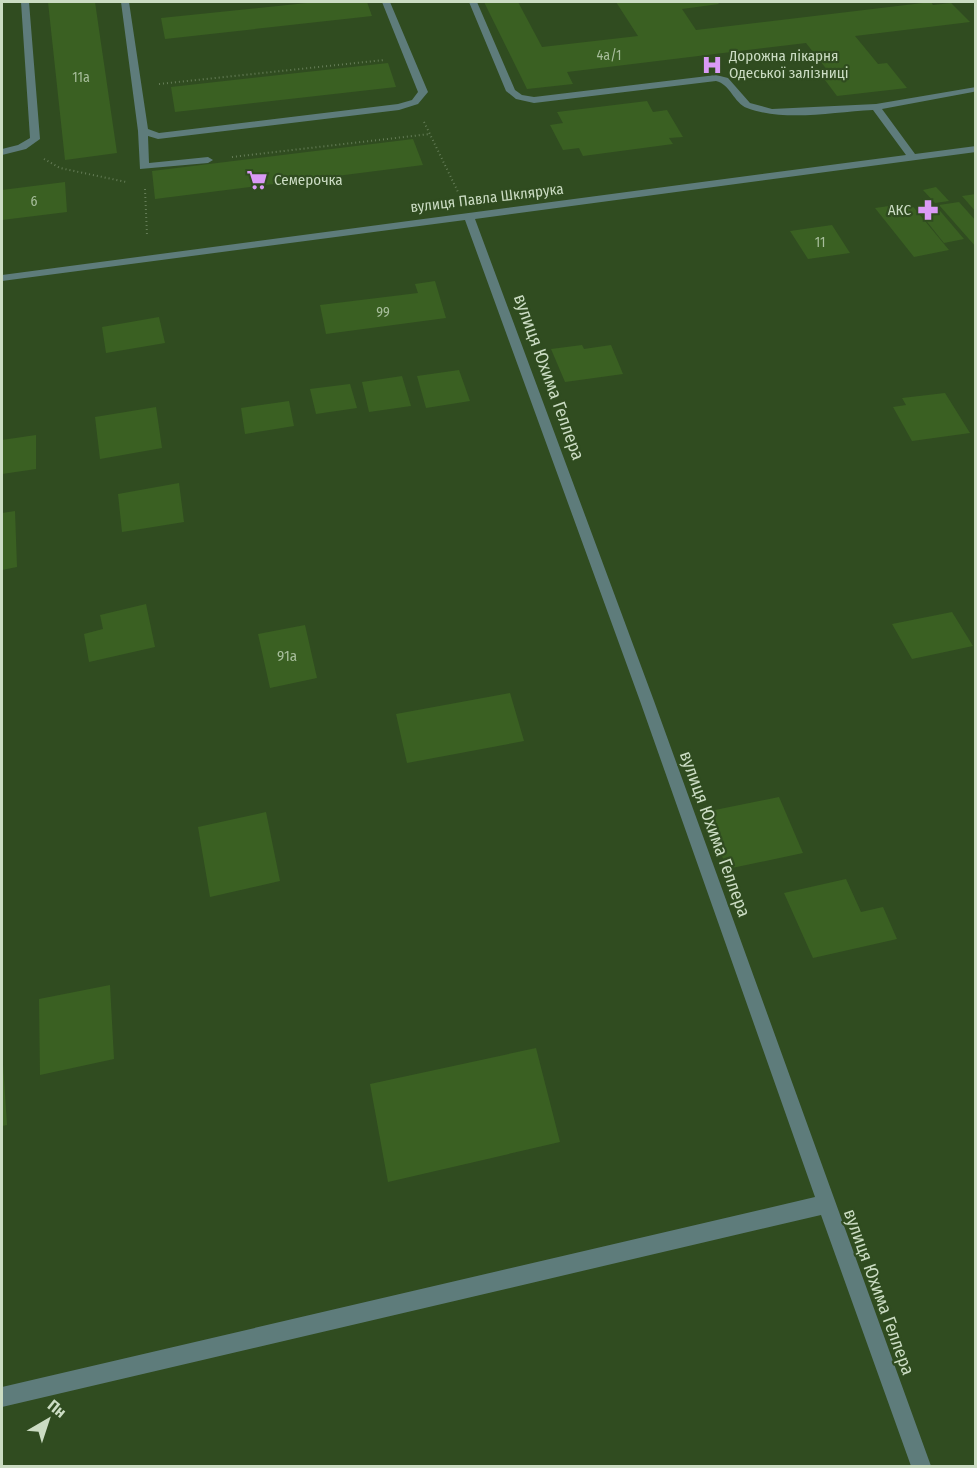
<svg xmlns="http://www.w3.org/2000/svg" width="977" height="1468" font-family="'Fira Sans Condensed',sans-serif">
<style>
.building{fill:#3a6022}
.lines{fill:none;stroke-linecap:round;stroke-linejoin:round}
.path{stroke:#647c56;stroke-width:2;stroke-dasharray:1 3;stroke-linecap:butt}
.minor{fill:#5e7c7b;fill-rule:evenodd}
.labels{text-anchor:middle;stroke-width:4.5;stroke-linejoin:round;paint-order:stroke}
.far-number-label{font-size:14px;fill:#a7bd9b}
.far-poi-label{font-size:15px;fill:#cbdcc3;stroke:#304c20;text-anchor:start}
.far-street-label{font-size:15px;fill:#cbdcc3;stroke:#304c20}
.number-label{font-size:15px;fill:#a7bd9b}
.street-label{font-size:18px;fill:#cbdcc3;stroke:#304c20}
</style>
<rect width="100%" height="100%" fill="#304c20"/>
<path class="building" d="M 48,2 L 95,2 L 117,153 L 65,160 Z
M 316,2 L 367,2 L 372,16 L 165,39 L 161,18 Z
M 484,2 L 518,2 L 542,47 L 638,36 L 616,2 L 717,2 L 719,4 L 682,9 L 696,30 L 931,2 L 933,5 L 951,3 L 970,22 L 855,36 L 878,64 L 887,63 L 907,88 L 837,96 L 819,72 L 828,71 L 806,43 L 567,72 L 573,84 L 527,89 Z
M 388,63 L 396,87 L 175,112 L 171,87 Z
M 647,101 L 653,112 L 667,110 L 683,137 L 669,138 L 673,144 L 583,156 L 579,148 L 563,150 L 550,125 L 563,123 L 557,112 Z
M 413,139 L 423,165 L 155,199 L 152,171 Z
M 65,182 L 67,212 L 2,220 L 2,190 Z
M 936,187 L 949,201 L 935,203 L 923,190 Z
M 976,194 L 976,212 L 962,196 Z
M 959,202 L 976,221 L 976,247 L 939,205 Z
M 910,203 L 949,250 L 914,257 L 875,208 Z
M 935,205 L 964,239 L 944,243 L 916,208 Z
M 832,225 L 850,253 L 808,259 L 790,231 Z
M 435,281 L 446,318 L 326,334 L 320,305 L 418,293 L 415,284 Z
M 159,317 L 165,343 L 106,353 L 102,327 Z
M 582,345 L 584,349 L 611,345 L 623,374 L 565,382 L 551,349 Z
M 459,370 L 470,401 L 426,408 L 417,376 Z
M 402,376 L 411,406 L 369,412 L 362,382 Z
M 350,384 L 357,408 L 316,414 L 310,389 Z
M 945,393 L 970,433 L 912,441 L 893,407 L 906,405 L 902,398 Z
M 289,401 L 294,426 L 245,434 L 241,408 Z
M 156,407 L 162,448 L 100,459 L 95,417 Z
M 36,435 L 36,469 L 2,474 L 2,440 Z
M 179,483 L 184,522 L 122,532 L 118,494 Z
M 15,511 L 17,567 L 2,570 L 2,513 Z
M 146,604 L 155,647 L 89,662 L 84,634 L 103,629 L 100,615 Z
M 952,612 L 973,646 L 912,659 L 892,624 Z
M 305,625 L 317,678 L 270,688 L 258,634 Z
M 510,693 L 524,741 L 407,763 L 396,714 Z
M 779,797 L 803,853 L 727,869 L 705,812 Z
M 266,812 L 280,881 L 210,897 L 198,827 Z
M 846,879 L 861,912 L 883,907 L 897,939 L 813,958 L 784,893 Z
M 110,985 L 114,1059 L 40,1075 L 39,999 Z
M 536,1048 L 560,1142 L 388,1182 L 370,1084 Z
M 2,1049 L 7,1125 L 2,1126 Z"/>
<g class="lines">
<path class="path" d="M 159,84 L 384,60
M 424,122 L 459,194
M 232,157 L 430,134
M 44,159 L 60,168 L 126,182
M 145,189 L 147,235"/>
<path class="minor" d="M 21,2 L 29,2 L 40,139 L 26,149 L 2,155 L 2,149 L 18,145 L 30,138 Z
M 121,2 L 129,2 L 148,129 L 159,133 L 398,104 L 412,100 L 418,92 L 382,2 L 390,2 L 428,92 L 418,104 L 399,110 L 158,139 L 148,136 L 149,163 L 208,157 L 213,160 L 208,163 L 140,169 L 138,131 Z
M 469,2 L 477,2 L 515,90 L 522,95 L 534,97 L 716,75 L 728,78 L 750,103 L 772,109 L 876,104 L 976,87 L 976,91 L 973,92 L 882,109 L 915,154 L 976,146 L 976,152 L 475,219 L 654,701 L 931,1466 L 911,1466 L 821,1215 L 2,1407 L 2,1387 L 815,1197 L 640,701 L 465,220 L 2,281 L 2,275 L 906,155 L 873,110 C 833,112 785,122 747,108 C 734,103 730,84 716,81 L 534,103 L 516,99 L 506,91 Z"/>
</g>
<defs>
<g id="hospital-bare" transform="scale(1.62)"><path d="M-5-5h3v3.5h4V-5h3V5h-3V1.5h-4V5h-3Z" fill="#da9af6" stroke="#304c20" stroke-width="2.5" paint-order="stroke"/></g>
<g id="supermarket-bare" transform="scale(1.62)"><path d="M-6-5.5h2.5l.6 2H6L4.5 2H-2.5L-4.4-4H-6ZM-1.5 3.2a1.3 1.3 0 1 0 .1 0ZM3 3.2a1.3 1.3 0 1 0 .1 0Z" fill="#da9af6" stroke="#304c20" stroke-width="2.5" paint-order="stroke"/></g>
<g id="pharmacy-bare" transform="scale(1.62)"><path d="M-2-6h4v4h4v4h-4v4h-4v-4h-4v-4h4Z" fill="#da9af6" stroke="#304c20" stroke-width="2.5" paint-order="stroke"/></g>
</defs>
<g fill-rule="evenodd">
<use href="#hospital-bare" x="712" y="65"/>
<use href="#supermarket-bare" x="257" y="180"/>
<use href="#pharmacy-bare" x="928" y="210"/>
</g>
<g class="labels">
<g class="far-number-label">
<text x="609" y="60">4а/1</text>
<text x="81" y="82">11а</text>
<text x="34" y="206">6</text>
<text x="820" y="247">11</text>
<text x="383" y="317">99</text>
</g>
<g class="far-poi-label">
<text x="729" y="61">Дорожна лікарня<tspan x="729" dy="17">Одеської залізниці</tspan></text>
<text x="274" y="185">Семерочка</text>
<text x="911" y="215" text-anchor="end">АКС</text>
</g>
<g class="far-street-label">
<text transform="translate(487 198) rotate(-7)" y="5">вулиця Павла Шклярука</text>
</g>
<g class="number-label">
<text x="287" y="661">91а</text>
</g>
<g class="street-label">
<text transform="translate(549 377) rotate(70)" y="6">вулиця Юхима Геллера</text>
<text transform="translate(715 834) rotate(70)" y="6">вулиця Юхима Геллера</text>
<text transform="translate(879 1292) rotate(70)" y="6">вулиця Юхима Геллера</text>
</g>
</g>
<rect width="977" height="1468" fill="none" stroke="#cbdcc3" stroke-width="6"/>
<g transform="translate(48 1420) rotate(39)" stroke="#304c20" stroke-width="4.5" paint-order="stroke">
<path d="M0-4.5L10 22L0 15L-10 22Z" fill="#cbdcc3"/>
<text y="-9" font-size="16" font-weight="bold" text-anchor="middle" fill="#cbdcc3">Пн</text>
</g>
</svg>
